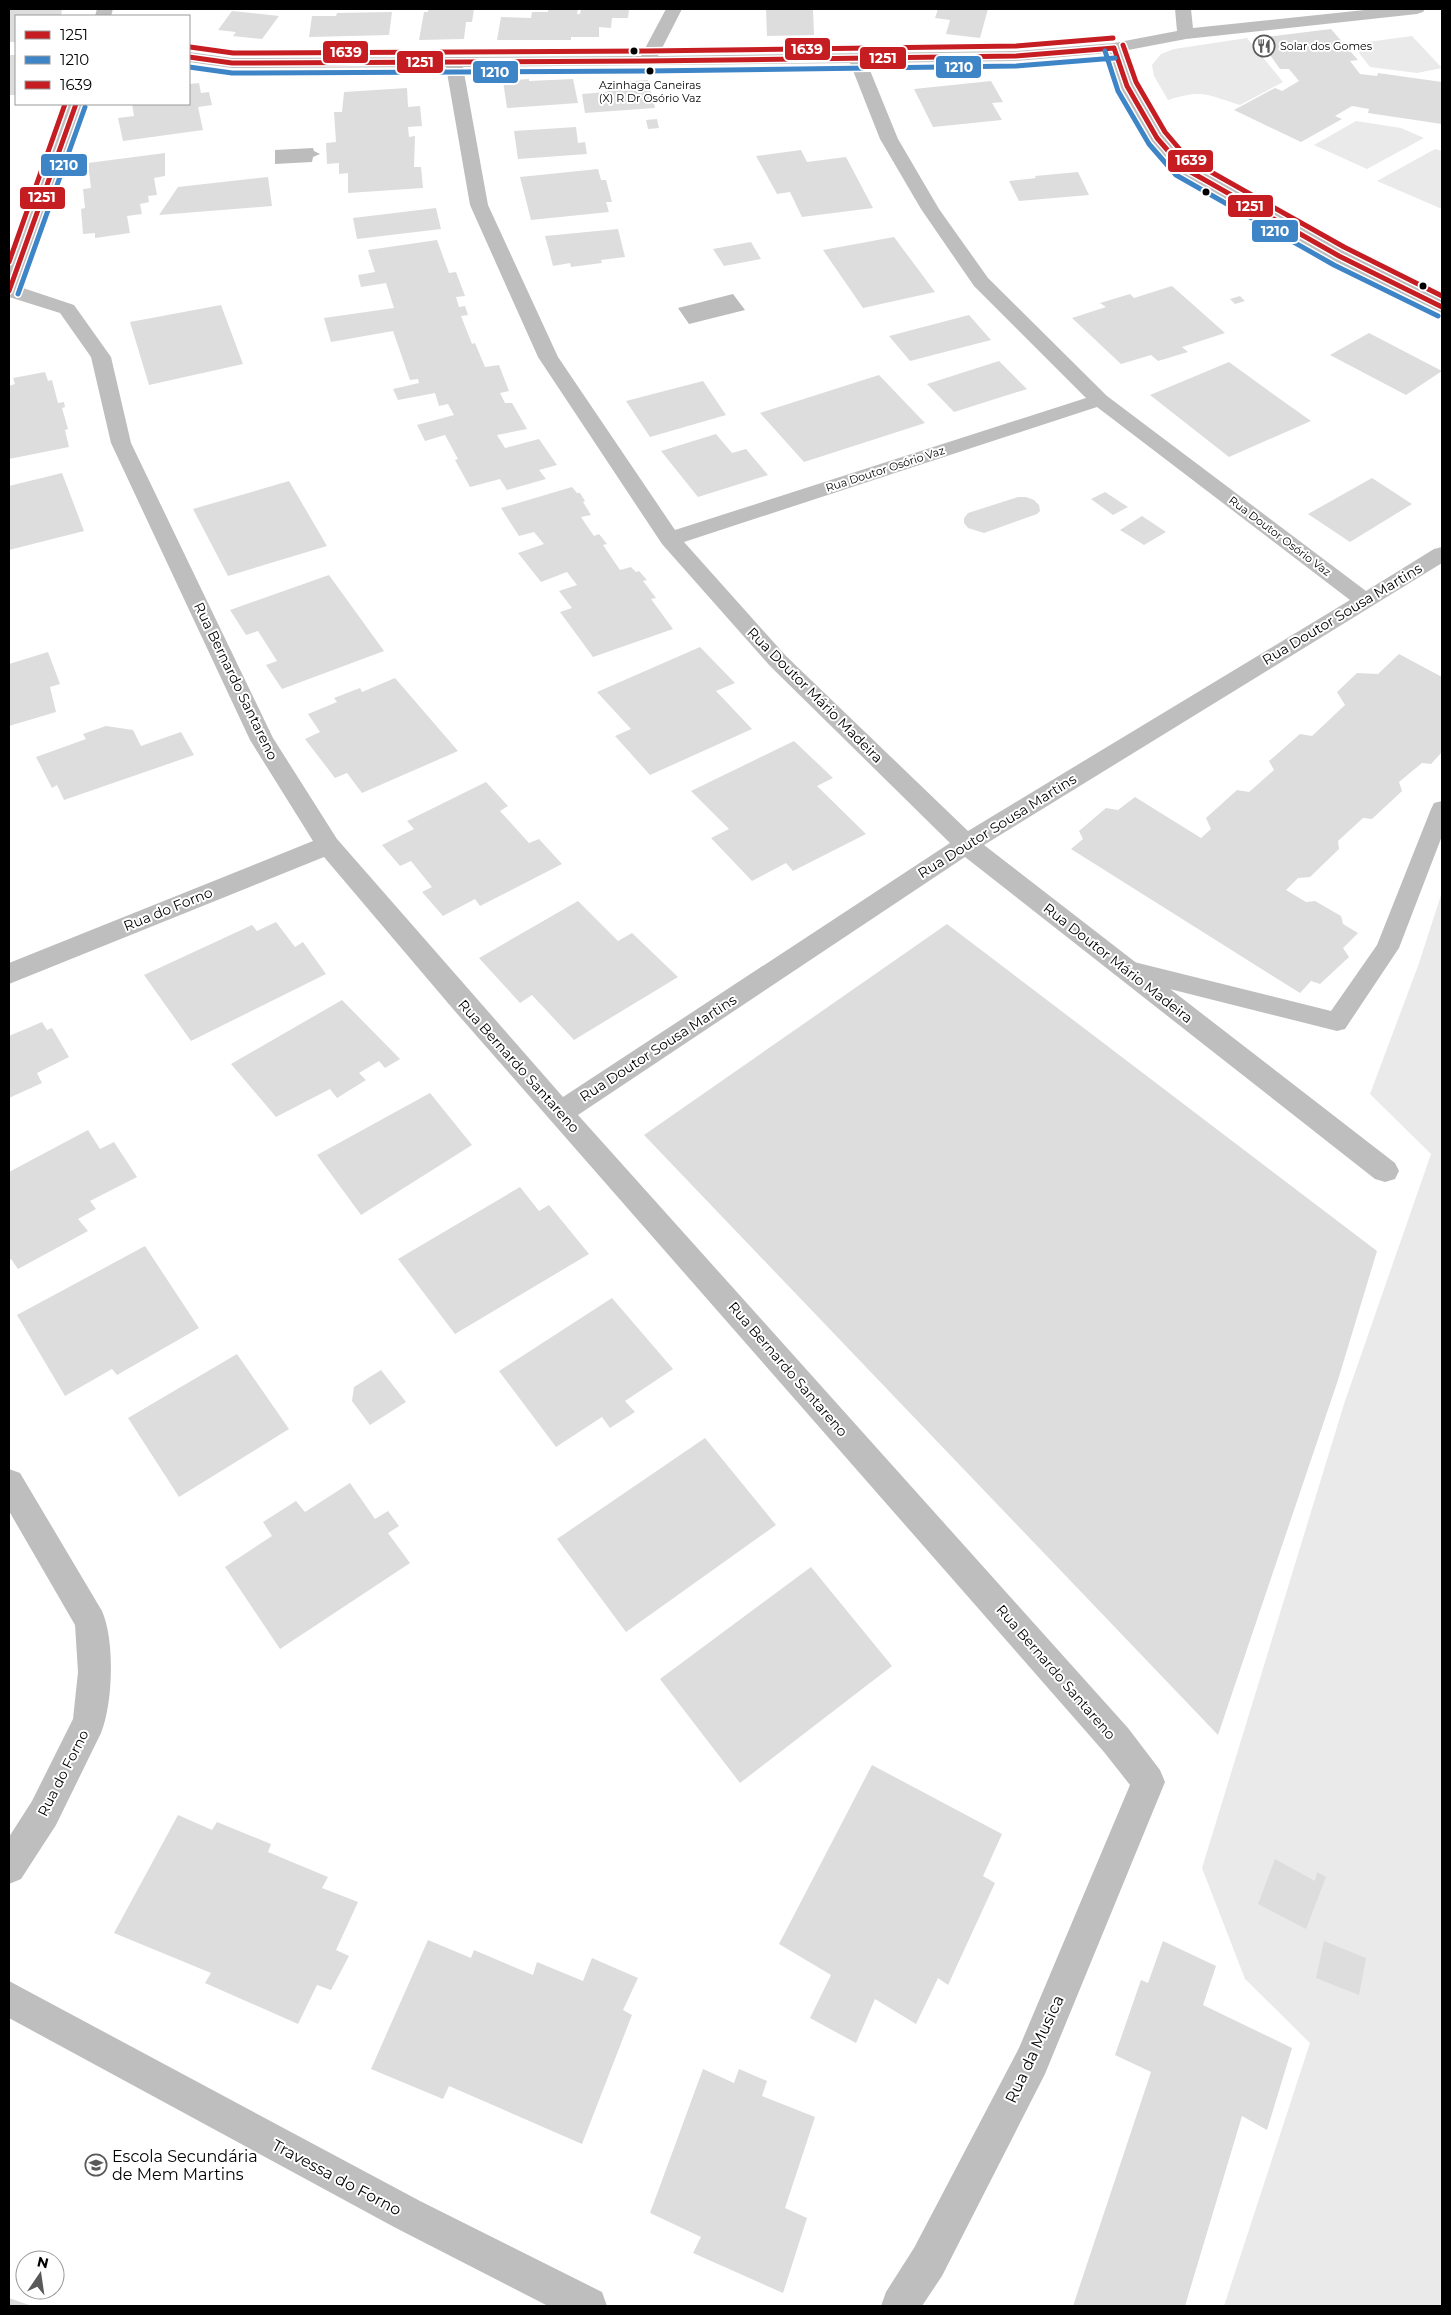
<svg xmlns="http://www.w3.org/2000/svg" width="1451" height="2315" font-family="Montserrat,sans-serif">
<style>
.green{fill:#eaeaea}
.water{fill:#bcbcbc}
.building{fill:#ddd}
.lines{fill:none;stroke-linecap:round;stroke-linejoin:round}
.service{fill:#bebebe;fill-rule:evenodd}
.minor{fill:#bebebe;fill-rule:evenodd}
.bus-1-casing{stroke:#fff;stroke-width:8}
.bus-2-casing{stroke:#fff;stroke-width:8}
.bus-3-casing{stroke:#fff;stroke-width:8}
.bus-1{stroke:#c61d23;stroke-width:5}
.bus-2{stroke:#3d85c6;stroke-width:5}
.bus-3{stroke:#c61d23;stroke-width:5}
.bus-dot{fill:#000;stroke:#fff;stroke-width:2}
.labels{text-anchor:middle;stroke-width:4;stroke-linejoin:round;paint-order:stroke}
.far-poi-label{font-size:11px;fill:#000;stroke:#fff;text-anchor:start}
.far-bus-label{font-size:11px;fill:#000;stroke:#fff}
.far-street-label{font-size:11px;fill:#000;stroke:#fff}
.street-label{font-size:14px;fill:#000;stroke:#fff}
.near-street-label{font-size:16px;fill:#000;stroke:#fff}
.near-poi-label{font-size:16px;fill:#000;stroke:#fff;text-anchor:start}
.line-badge{stroke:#fff;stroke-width:2}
.badge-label{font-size:14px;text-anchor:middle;font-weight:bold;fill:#fff}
</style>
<rect width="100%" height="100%" fill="#fff"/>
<path class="green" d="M 1412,36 L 1442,68 L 1417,73 L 1370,67 L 1352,44 Z
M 1247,38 L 1283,82 L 1240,105 C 1206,95 1204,89 1168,100 L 1154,76 L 1152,65 L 1161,54 L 1174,49 Z
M 1356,121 L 1401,128 L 1424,138 L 1367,169 L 1314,145 Z
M 1435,149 L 1442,151 L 1442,209 L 1377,181 Z
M 1442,892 L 1442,2306 L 1224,2306 L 1310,2043 L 1245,1979 L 1202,1868 L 1344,1404 L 1431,1154 L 1370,1094 L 1418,966 Z"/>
<path class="water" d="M 313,148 L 314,151 L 320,154 L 313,157 L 312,162 L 275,164 L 275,150 Z
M 733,294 L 745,310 L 689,324 L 678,308 Z"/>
<path class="building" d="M 9,9 L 62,9 L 61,16 L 16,16 L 16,42 L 9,42 Z
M 428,9 L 474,9 L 472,22 L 466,22 L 464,39 L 419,40 L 424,12 L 428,12 Z
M 548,9 L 578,9 L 577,14 L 580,14 L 581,9 L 629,9 L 628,18 L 612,18 L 611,28 L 599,27 L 599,37 L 571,37 L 571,40 L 497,40 L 501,17 L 531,18 L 532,12 L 548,12 Z
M 766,9 L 813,9 L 814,35 L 767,36 Z
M 938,9 L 988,9 L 980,38 L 946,34 L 950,20 L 935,18 Z
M 232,11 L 279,16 L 262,39 L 233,36 L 236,32 L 218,30 Z
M 392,12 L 389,35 L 309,37 L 312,16 L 336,16 L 337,13 Z
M 1331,29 L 1358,60 L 1350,61 L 1360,74 L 1377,76 L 1378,73 L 1442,82 L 1442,124 L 1368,113 L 1369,109 L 1352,106 L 1335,116 L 1342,119 L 1301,142 L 1234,110 L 1275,88 L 1282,91 L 1299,81 L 1289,69 L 1280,69 L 1258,38 Z
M 9,55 L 16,55 L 16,95 L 9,95 Z
M 529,79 L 529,81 L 573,79 L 578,103 L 507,108 L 503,81 Z
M 648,80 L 655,108 L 585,113 L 582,94 L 607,92 L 605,83 Z
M 991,81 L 1003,102 L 992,103 L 1002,120 L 933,127 L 914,89 Z
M 199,83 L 201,93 L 209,92 L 212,105 L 198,107 L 203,130 L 123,141 L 118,118 L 134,116 L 132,104 L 189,104 L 189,84 Z
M 407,88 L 408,107 L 420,106 L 422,126 L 408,127 L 409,137 L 415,136 L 414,167 L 421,167 L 423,188 L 348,193 L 348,173 L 339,174 L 339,163 L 327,164 L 326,143 L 336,142 L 334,112 L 342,112 L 344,92 Z
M 657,119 L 659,128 L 648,129 L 646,120 Z
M 576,127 L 578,143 L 585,142 L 587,154 L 518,159 L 514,131 Z
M 801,150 L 807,162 L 846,157 L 873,208 L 802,217 L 790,192 L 777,194 L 756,156 Z
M 165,153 L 165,176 L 154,178 L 157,195 L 148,196 L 149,202 L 140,204 L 142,214 L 127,216 L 130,233 L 95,238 L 95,233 L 83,234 L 81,209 L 85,208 L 83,189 L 91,188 L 88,163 Z
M 598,169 L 601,180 L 606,180 L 612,202 L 606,202 L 609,212 L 531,220 L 520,177 Z
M 1078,172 L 1089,195 L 1019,201 L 1009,181 L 1036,178 L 1035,176 Z
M 268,177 L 272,206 L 159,215 L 178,187 Z
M 436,208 L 441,229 L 357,239 L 353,218 Z
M 618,229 L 625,257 L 601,260 L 602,263 L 571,267 L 570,263 L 553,266 L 545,236 Z
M 894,237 L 935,292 L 863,308 L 823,250 Z
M 437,240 L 449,273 L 456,272 L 465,296 L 456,297 L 459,307 L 465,306 L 468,315 L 461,316 L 472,344 L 475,343 L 485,367 L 499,365 L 509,391 L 500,393 L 505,403 L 512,403 L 527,429 L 497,435 L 505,448 L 539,439 L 557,465 L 539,470 L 546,479 L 507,490 L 500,479 L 470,487 L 455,460 L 458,459 L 445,435 L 425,441 L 417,425 L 454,415 L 448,404 L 439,406 L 435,393 L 398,400 L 393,389 L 419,383 L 418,379 L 410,380 L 393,331 L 331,342 L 324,318 L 394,308 L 386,283 L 361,287 L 358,275 L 375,272 L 368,250 Z
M 751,242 L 761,259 L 724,266 L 713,249 Z
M 1172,286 L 1225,333 L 1182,347 L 1188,352 L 1158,361 L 1151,355 L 1121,364 L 1072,318 L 1106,307 L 1100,303 L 1130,294 L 1134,298 Z
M 1240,296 L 1245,301 L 1235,304 L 1230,299 Z
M 221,305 L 243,364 L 149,385 L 130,322 Z
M 969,315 L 991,340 L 910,361 L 889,336 Z
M 1369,333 L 1442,371 L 1406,395 L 1330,355 Z
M 999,361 L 1027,389 L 954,412 L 927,384 Z
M 1229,362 L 1273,394 L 1311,421 L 1229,457 L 1150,395 Z
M 45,372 L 48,381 L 52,380 L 58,403 L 64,402 L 65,407 L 62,408 L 68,429 L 65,430 L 69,447 L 9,459 L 9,386 L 15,384 L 13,378 Z
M 879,375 L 925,423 L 804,462 L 760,413 Z
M 703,381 L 726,415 L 650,437 L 626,401 Z
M 716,434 L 732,453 L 746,449 L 768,475 L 698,497 L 661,451 Z
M 62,473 L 84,531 L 9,550 L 9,486 Z
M 1372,478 L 1412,504 L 1350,542 L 1308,514 Z
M 289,481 L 327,546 L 228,576 L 193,509 Z
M 572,487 L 577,493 L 580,493 L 585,501 L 583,502 L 591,515 L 581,517 L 589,529 L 594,536 L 599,534 L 607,544 L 603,545 L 620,570 L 631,567 L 636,572 L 639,571 L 647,580 L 643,581 L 656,598 L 651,599 L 673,629 L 593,657 L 560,612 L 572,608 L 559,591 L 577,585 L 567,572 L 541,582 L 518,553 L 544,544 L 534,532 L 519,536 L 501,508 Z
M 1105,492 L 1128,507 L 1113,515 L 1091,499 Z
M 1018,497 L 1026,497 L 1034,500 L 1039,505 L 1040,511 L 1037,514 L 984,533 L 968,528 L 964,523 L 964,518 L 968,513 Z
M 1142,516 L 1166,532 L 1144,545 L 1120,530 Z
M 329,575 L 384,651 L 282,689 L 266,665 L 277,661 L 258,631 L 246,635 L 230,610 Z
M 700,647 L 735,683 L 716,691 L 752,729 L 650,775 L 615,736 L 631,729 L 597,692 Z
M 48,652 L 60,684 L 50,687 L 56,712 L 9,726 L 9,664 Z
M 1399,654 L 1442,677 L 1442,752 L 1431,764 L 1422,763 L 1399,782 L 1402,791 L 1372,819 L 1363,818 L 1338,841 L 1339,849 L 1310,877 L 1298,878 L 1286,890 L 1306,902 L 1315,901 L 1341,916 L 1343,924 L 1358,933 L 1343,948 L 1349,957 L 1320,984 L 1311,981 L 1300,993 L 1071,849 L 1083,839 L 1079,831 L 1106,808 L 1118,810 L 1135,797 L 1201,838 L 1211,829 L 1206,818 L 1237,790 L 1249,792 L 1274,770 L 1269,761 L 1300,734 L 1312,736 L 1345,705 L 1337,692 L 1357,673 L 1378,674 Z
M 395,678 L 458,751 L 362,793 L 347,773 L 335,778 L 305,739 L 320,732 L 308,714 L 337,702 L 334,698 L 360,688 L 362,692 Z
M 106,726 L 133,730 L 141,746 L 181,732 L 194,755 L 64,800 L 57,785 L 52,788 L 36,757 L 86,739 L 83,734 Z
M 794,741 L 833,778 L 817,786 L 866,834 L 793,871 L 786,863 L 752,881 L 711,838 L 729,829 L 691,791 Z
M 486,782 L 508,806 L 500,811 L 529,843 L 539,839 L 562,864 L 480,906 L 475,899 L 443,916 L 422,892 L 432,887 L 415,866 L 411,861 L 400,866 L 382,845 L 414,829 L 407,821 Z
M 578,901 L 618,941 L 632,933 L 678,977 L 574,1040 L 532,995 L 520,1003 L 479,958 Z
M 276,922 L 295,947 L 303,942 L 326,974 L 191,1041 L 144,975 L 252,925 L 257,931 Z
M 947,924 L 1377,1251 L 1338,1380 L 1218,1735 L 644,1135 Z
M 342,1000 L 400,1059 L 385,1068 L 379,1061 L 359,1073 L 366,1080 L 337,1098 L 330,1089 L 276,1117 L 231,1064 Z
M 42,1022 L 47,1030 L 52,1028 L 69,1057 L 37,1073 L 42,1083 L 9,1098 L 9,1036 Z
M 430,1093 L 472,1145 L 361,1215 L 317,1155 Z
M 88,1130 L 100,1149 L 114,1142 L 137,1177 L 90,1201 L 96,1209 L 78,1219 L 88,1231 L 18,1269 L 11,1259 L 9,1261 L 9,1172 Z
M 520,1187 L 539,1211 L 549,1205 L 589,1254 L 455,1334 L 398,1259 Z
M 145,1246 L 199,1328 L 117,1375 L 112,1369 L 65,1396 L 17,1315 Z
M 612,1298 L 673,1369 L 625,1401 L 635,1412 L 610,1428 L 602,1417 L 556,1447 L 499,1371 Z
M 237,1354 L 289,1429 L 179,1497 L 128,1418 Z
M 381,1370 L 406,1402 L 370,1425 L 352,1401 L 354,1387 Z
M 705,1438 L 776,1525 L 626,1632 L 557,1539 Z
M 350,1483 L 375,1519 L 388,1511 L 399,1526 L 388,1533 L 410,1563 L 280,1649 L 225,1567 L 272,1536 L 263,1522 L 296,1501 L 305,1512 Z
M 811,1567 L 892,1666 L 740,1783 L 660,1679 Z
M 872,1765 L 1002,1834 L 983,1876 L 995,1883 L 948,1985 L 938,1978 L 916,2024 L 875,1999 L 856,2043 L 810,2018 L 831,1975 L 779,1944 Z
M 178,1815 L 212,1830 L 217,1822 L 271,1844 L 268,1852 L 328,1877 L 322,1888 L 358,1902 L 336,1950 L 349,1956 L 331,1990 L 317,1985 L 298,2024 L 205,1983 L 211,1973 L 114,1933 Z
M 1275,1859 L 1315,1881 L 1317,1872 L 1326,1877 L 1306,1929 L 1258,1904 Z
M 428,1940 L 471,1958 L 474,1950 L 533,1975 L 537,1962 L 583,1981 L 592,1958 L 638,1978 L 623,2010 L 632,2015 L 582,2144 L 449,2086 L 443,2099 L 371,2069 Z
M 1163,1941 L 1216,1966 L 1203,2005 L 1292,2048 L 1267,2130 L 1242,2116 L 1185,2306 L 1073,2306 L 1151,2072 L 1115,2055 L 1141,1980 L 1148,1983 Z
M 1324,1941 L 1366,1958 L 1359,1995 L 1316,1978 Z
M 703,2069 L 734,2083 L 739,2069 L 767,2081 L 762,2096 L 815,2117 L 785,2208 L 807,2218 L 783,2293 L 693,2253 L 701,2237 L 650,2213 Z
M 9,2298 L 32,2306 L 9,2306 Z"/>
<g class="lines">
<path class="service" d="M 1442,801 L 1442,836 L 1399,948 L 1345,1029 L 1337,1031 L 1126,978 L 1118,975 L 1114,969 L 1118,963 L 1126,960 L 1331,1011 L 1377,945 L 1431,809 L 1434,803 Z"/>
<path class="minor" d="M 97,9 L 113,9 L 111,16 L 95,16 Z
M 666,9 L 682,9 L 658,56 L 1016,51 L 1114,43 L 1177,31 L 1175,9 L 1191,9 L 1193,28 L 1374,9 L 1425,9 L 1423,12 L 1417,14 L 1186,39 L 1123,51 L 1135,86 L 1164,136 L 1188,163 L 1346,252 L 1442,300 L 1442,313 L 1332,260 L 1176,171 L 1148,138 L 1119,86 L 1108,53 L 1016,61 L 867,63 L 898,139 L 939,209 L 988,278 L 1107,396 L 1366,591 L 1434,549 L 1442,547 L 1442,563 L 984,845 L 1395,1163 L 1399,1171 L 1395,1179 L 1385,1182 L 1375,1179 L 965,857 L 578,1115 L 1128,1728 L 1160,1770 L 1165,1782 L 1045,2074 L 942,2276 L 922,2306 L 881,2306 L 886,2292 L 914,2248 L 1019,2048 L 1130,1785 L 1104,1752 L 453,1009 L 324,857 L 9,984 L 9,963 L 313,841 L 250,740 L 111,443 L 91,357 L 60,313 L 9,297 L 9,266 L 68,104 L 85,104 L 20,287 L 74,305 L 111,357 L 131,443 L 273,738 L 337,839 L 563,1097 L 950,843 L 770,666 L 662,544 L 538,357 L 470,205 L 446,67 L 232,68 L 189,62 L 189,52 L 232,58 L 641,56 ZM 850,63 L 880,139 L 921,209 L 974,286 L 1086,398 L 675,530 L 558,357 L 488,205 L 463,67 ZM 1097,407 L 1350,600 L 968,831 L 786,656 L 684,542 Z
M 9,1469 L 20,1473 L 102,1611 C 115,1640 113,1704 101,1733 L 56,1825 L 21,1879 L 9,1884 L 9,1837 L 32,1801 L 73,1719 L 78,1672 L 75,1625 L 9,1511 Z
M 9,1981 L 420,2201 L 602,2292 L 607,2306 L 548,2306 L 394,2227 L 9,2018 Z"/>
<g class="bus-1-casing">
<path id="bus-1" d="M 1114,48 L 1127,86 L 1157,138 L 1182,167 L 1339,256 L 1442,307
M 189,57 L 232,63 L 647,61 L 1016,56 L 1114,48
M 9,291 L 76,104"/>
</g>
<g class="bus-2-casing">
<path id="bus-2" d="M 1105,51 L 1118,91 L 1149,144 L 1176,175 L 1334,265 L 1438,316
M 189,67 L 232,73 L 647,71 L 1016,66 L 1115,58
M 18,294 L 85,107"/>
</g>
<g class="bus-3-casing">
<path id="bus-3" d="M 1123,45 L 1136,82 L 1165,132 L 1188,159 L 1344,247 L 1442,296
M 190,47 L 233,53 L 647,51 L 1016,46 L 1113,38
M 9,262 L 65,104"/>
</g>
<use href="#bus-1" class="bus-1"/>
<use href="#bus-2" class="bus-2"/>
<use href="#bus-3" class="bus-3"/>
</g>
<defs>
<g id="restaurant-ring" transform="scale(1.125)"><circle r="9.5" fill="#fff" stroke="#595959" stroke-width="1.5"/><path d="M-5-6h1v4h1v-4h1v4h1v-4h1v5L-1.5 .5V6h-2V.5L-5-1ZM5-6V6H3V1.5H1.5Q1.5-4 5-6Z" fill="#595959"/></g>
<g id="school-ring" transform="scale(1.125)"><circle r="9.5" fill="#fff" stroke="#595959" stroke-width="1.5"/><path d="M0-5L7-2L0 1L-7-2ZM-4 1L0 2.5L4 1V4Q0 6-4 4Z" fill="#595959"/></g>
</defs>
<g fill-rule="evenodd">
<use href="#restaurant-ring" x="1264" y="46"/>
<use href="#school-ring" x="96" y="2165"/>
</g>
<g class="bus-dot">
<circle cx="634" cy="51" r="4.5"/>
<circle cx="650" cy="71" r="4.5"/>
<circle cx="1206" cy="192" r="4.5"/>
<circle cx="1423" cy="286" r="4.5"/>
</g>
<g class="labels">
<g class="far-poi-label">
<text x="1280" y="50">Solar dos Gomes</text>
</g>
<g class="far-bus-label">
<text x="650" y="89">Azinhaga Caneiras<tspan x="650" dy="13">(X) R Dr Osório Vaz</tspan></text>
</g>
<g class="far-street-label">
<text transform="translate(885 469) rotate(-18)" y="4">Rua Doutor Osório Vaz</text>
<text transform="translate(1280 536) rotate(37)" y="4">Rua Doutor Osório Vaz</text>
</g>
<g class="street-label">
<text transform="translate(1342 614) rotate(-31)" y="5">Rua Doutor Sousa Martins</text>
<text transform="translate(236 681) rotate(64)" y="5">Rua Bernardo Santareno</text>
<text transform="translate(815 695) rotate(45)" y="5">Rua Doutor Mário Madeira</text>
<text transform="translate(997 826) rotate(-32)" y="5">Rua Doutor Sousa Martins</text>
<text transform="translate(168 909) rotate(-22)" y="5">Rua do Forno</text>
<text transform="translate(1118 963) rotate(38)" y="5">Rua Doutor Mário Madeira</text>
<text transform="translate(658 1048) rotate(-33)" y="5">Rua Doutor Sousa Martins</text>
<text transform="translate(519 1066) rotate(48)" y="5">Rua Bernardo Santareno</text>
<text transform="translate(788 1369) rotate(49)" y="5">Rua Bernardo Santareno</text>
<text transform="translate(1056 1672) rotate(49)" y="5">Rua Bernardo Santareno</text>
<text transform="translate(63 1773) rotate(-63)" y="5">Rua do Forno</text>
</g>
<g class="near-street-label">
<text transform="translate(1034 2049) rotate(-65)" y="6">Rua da Musica</text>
<text transform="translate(337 2177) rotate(28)" y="6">Travessa do Forno</text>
</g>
<g class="near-poi-label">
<text x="112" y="2162">Escola Secundária<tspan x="112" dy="18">de Mem Martins</tspan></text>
</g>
</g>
<g class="line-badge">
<rect x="784" y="37" width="47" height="24" rx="5" fill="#c61d23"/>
<rect x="322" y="40" width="47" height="24" rx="5" fill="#c61d23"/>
<rect x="859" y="46" width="48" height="24" rx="5" fill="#c61d23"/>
<rect x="396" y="50" width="48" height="24" rx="5" fill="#c61d23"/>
<rect x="935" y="55" width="47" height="24" rx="5" fill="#3d85c6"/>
<rect x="472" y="60" width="47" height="24" rx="5" fill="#3d85c6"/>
<rect x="1167" y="149" width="47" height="24" rx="5" fill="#c61d23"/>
<rect x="40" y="153" width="48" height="24" rx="5" fill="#3d85c6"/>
<rect x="19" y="186" width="47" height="24" rx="5" fill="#c61d23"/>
<rect x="1227" y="194" width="47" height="24" rx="5" fill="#c61d23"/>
<rect x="1251" y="219" width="48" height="24" rx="5" fill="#3d85c6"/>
</g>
<g class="badge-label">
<text x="807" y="54">1639</text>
<text x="346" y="57">1639</text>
<text x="883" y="63">1251</text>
<text x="420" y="67">1251</text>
<text x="959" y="72">1210</text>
<text x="495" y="77">1210</text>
<text x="1191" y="165">1639</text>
<text x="64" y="170">1210</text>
<text x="42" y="202">1251</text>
<text x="1250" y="211">1251</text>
<text x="1275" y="236">1210</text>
</g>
<rect width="1451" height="2315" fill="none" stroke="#000000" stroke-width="20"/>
<rect x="15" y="15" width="175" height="90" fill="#ffffff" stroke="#999999"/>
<rect x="25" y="31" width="25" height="8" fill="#c61d23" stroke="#999999"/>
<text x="60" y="40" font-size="15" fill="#000000">1251</text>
<rect x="25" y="56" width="25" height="8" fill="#3d85c6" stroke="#999999"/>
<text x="60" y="65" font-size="15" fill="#000000">1210</text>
<rect x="25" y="81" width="25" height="8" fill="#c61d23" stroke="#999999"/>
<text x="60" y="90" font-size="15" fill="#000000">1639</text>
<g transform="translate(40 2275) rotate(13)"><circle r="24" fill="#ffffff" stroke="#999999"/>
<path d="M0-4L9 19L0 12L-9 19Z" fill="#595959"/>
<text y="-8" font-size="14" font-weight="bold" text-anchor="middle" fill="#000000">N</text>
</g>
</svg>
